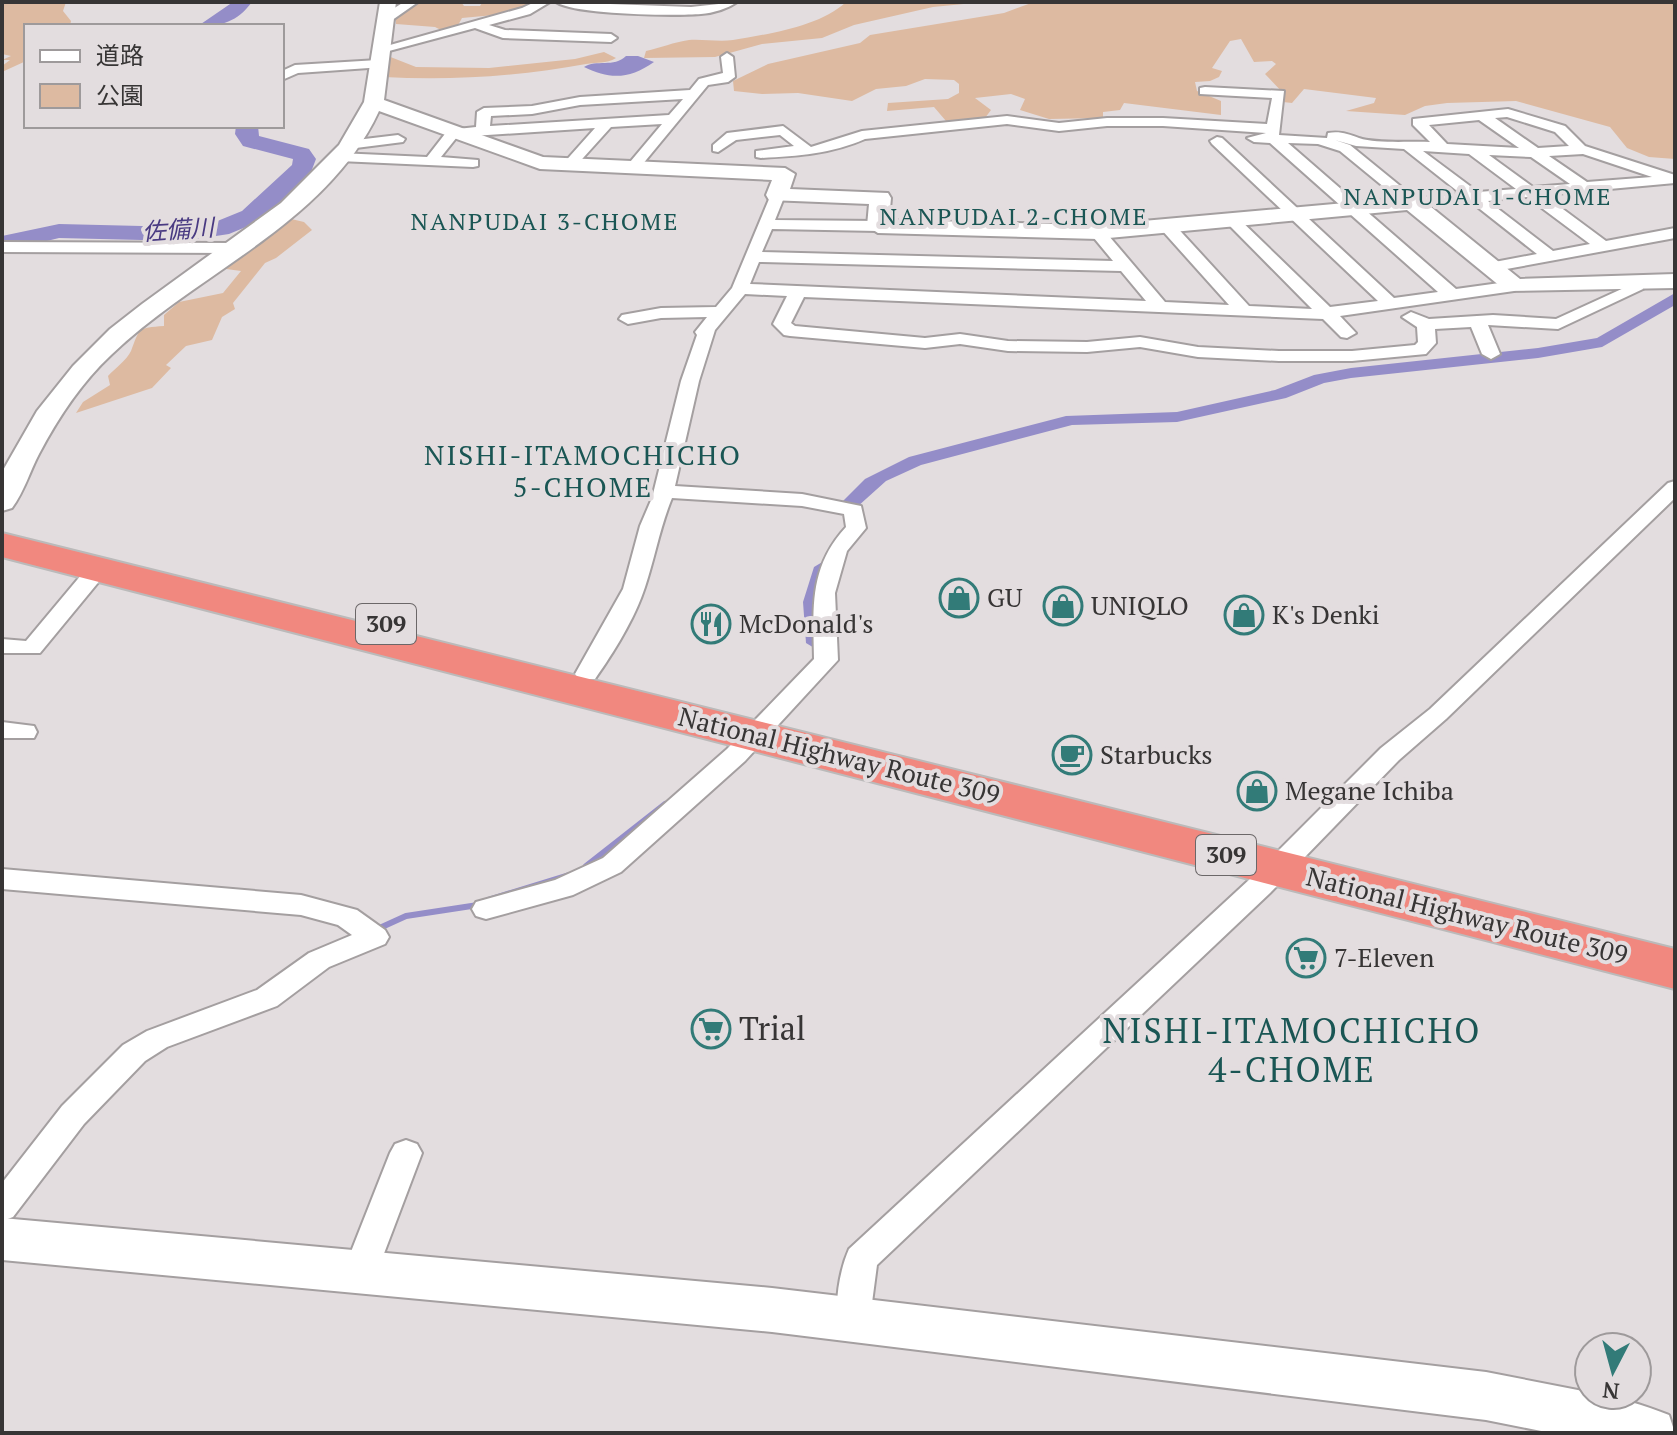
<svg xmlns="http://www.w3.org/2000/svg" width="1677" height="1435" font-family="'PT Serif','Noto Sans JP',serif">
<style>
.green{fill:#ddbaa1}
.water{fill:#948dc8}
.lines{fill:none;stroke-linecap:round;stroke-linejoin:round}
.stream{stroke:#948dc8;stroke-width:6}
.canal{fill:#948dc8;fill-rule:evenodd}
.river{fill:#948dc8;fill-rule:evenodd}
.street-casing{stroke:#a49fa0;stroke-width:4}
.secondary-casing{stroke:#a49fa0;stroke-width:4}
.highway-casing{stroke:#bbbaba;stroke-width:4}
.street{fill:#fff;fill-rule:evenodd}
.secondary{fill:#fff;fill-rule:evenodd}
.highway{fill:#f1887f;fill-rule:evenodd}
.labels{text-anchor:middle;stroke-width:8;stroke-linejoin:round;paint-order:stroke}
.far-neighbourhood-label{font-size:24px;letter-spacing:2px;fill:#1a5654;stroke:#e3dddf}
.far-water-label{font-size:24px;font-style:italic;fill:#493a82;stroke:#e3dddf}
.shield{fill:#e3dddf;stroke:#6b6768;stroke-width:2}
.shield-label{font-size:24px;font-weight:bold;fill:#373535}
.poi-label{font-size:26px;fill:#373535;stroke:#e3dddf;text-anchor:start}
.street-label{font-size:26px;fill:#373535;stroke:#e3dddf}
.neighbourhood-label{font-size:28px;letter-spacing:2px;fill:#1a5654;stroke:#e3dddf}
.near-poi-label{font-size:32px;fill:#373535;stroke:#e3dddf;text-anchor:start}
.near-neighbourhood-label{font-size:34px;letter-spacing:2px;fill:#1a5654;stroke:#e3dddf}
</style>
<rect width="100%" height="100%" fill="#e3dddf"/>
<path class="green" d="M 2,2 L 66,2 L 63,11 L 71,21 L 70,26 L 26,26 L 26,61 L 2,72 L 2,66 L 10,60 L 2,60 L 11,56 L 2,54 Z
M 395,2 L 461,2 L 464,6 L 480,6 L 482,3 L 535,2 L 505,14 L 462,18 L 457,27 L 441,30 L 435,27 L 396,24 Z
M 846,2 L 984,2 L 933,7 L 854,25 L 822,38 L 762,44 L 715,57 L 644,58 L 646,51 C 660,48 674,42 689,40 C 703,39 719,42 733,40 C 768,34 819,27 846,2 Z
M 1034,2 L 1675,2 L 1675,159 L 1649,157 L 1627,148 L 1610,127 L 1516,101 L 1447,103 L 1425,106 L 1405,115 L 1346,111 L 1374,103 L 1376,98 L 1304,89 L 1292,103 L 1283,102 L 1285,95 L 1265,74 L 1276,64 L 1272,61 L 1254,62 L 1241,39 L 1230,41 L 1212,68 L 1222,71 L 1219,77 L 1210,81 L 1195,82 L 1197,91 L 1221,101 L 1221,115 L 1124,103 L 1120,110 L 1103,112 L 1103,118 L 1049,119 L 1020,110 L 1025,99 L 1011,94 L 975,98 L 991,110 L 985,118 L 946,121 L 934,107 L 887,111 L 888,103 L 948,99 L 959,93 L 959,84 L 954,80 L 925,79 L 906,86 L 876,89 L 852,101 L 798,93 L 762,94 L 734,91 L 733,81 L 768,64 L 860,43 L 870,35 L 1004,13 Z
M 604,52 L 616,58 C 606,64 597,62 586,64 C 521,76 451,81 384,77 L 388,56 L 416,67 L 489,68 L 575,59 Z
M 287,218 L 304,222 L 312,230 L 276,258 L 265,263 L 233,303 L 235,309 L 222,317 L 212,340 L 186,346 L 166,365 L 171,368 L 152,388 L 76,413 L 83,402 L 110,385 L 108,376 C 114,369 127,360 131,351 C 140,328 137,328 164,326 L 164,315 L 179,302 L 223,293 L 241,271 L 219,268 Z"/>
<path class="water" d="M 626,56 L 638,56 L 654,62 C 630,79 610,80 584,67 C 596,59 614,68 626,56 Z"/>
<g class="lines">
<path class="stream" d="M 586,866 L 665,804
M 488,900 L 569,875
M 373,931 L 406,916 L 478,905"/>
<path class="canal" d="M 1675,293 L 1675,305 L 1602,347 L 1538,358 L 1351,378 L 1324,383 L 1286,398 L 1177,422 L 1072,425 L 921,465 L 886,481 L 857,507 L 843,507 L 841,503 L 865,479 L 909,457 L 1066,416 L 1177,412 L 1275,390 L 1314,375 L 1351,368 L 1538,348 L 1597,338 Z
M 824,561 L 834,567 L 823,602 L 826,643 L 816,649 L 806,643 L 803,602 L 814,567 Z"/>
<path class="river" d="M 233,2 L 252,2 C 237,22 222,26 198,26 Z
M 236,126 L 258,126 L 259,136 L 309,149 L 316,159 L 311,172 L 260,221 L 229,234 L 183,241 L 59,238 L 2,252 L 2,236 L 59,224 L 183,227 L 215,222 L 242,211 L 292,165 L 293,159 L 243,146 L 235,134 Z"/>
<g class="street-casing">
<path id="street" d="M 404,2 L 418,2 L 388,23 L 380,23 L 380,17 Z
M 535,2 L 550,2 L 530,14 L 489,25 L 505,30 L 611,34 L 617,38 L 611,42 L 503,38 L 475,28 L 389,51 L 383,47 L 522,8 Z
M 556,2 L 691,7 L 737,2 C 727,9 713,13 701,14 C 675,16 575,15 556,2 Z
M 727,53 L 733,57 L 735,77 L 728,82 L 708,85 L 637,171 L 632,172 L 625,168 L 662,124 L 611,127 L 574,168 L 569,169 L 562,165 L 595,128 L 457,137 L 441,157 L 478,160 L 478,166 L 473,167 L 339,161 L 332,157 L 339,153 L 427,157 L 448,130 L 476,127 L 477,112 L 484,108 L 532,106 L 580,97 L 690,90 L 699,79 L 723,73 L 721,57 ZM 683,99 L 669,115 L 490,126 L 491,116 L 532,114 L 580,105 Z
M 378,60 L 383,61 L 383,67 L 298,73 L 282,80 L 282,71 L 295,65 Z
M 1205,87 L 1284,91 L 1279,135 L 1327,138 L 1328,133 C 1340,131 1348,134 1359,138 C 1377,144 1410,141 1430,142 L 1413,125 L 1413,119 L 1508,109 L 1565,126 L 1585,146 L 1675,175 L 1675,183 L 1544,195 L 1606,241 L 1675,228 L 1675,238 L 1490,272 L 1484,270 L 1484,264 L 1537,254 L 1471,202 L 1407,206 L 1340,151 L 1318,144 L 1288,143 L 1456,289 L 1514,281 L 1522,286 L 1514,291 L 1340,316 L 1356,333 L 1347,338 L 1341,337 L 1323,319 L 804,297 L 791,323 L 795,326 L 925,338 L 960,334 L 1008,341 L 1087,342 L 1140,337 L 1198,347 L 1279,351 L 1352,351 L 1415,345 L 1418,342 L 1417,327 L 1402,317 L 1411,312 L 1429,319 L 1493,315 L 1556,319 L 1626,287 L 1628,278 L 1640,278 L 1643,289 L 1558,329 L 1488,325 L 1500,354 L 1491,359 L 1482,354 L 1471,327 L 1435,329 L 1436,343 L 1426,354 L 1352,361 L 1279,361 L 1198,357 L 1140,347 L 1087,352 L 1008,351 L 960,344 L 925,348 L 790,336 L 784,335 L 773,324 L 787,296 L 745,294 L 715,330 L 699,381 L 675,486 L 802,494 L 861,506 L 866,528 L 847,551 L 835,593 L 838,660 L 745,761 L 621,872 L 573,895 L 486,919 L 476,916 L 472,909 L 476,902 L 555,880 L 603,858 L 727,749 L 814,659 C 813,607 809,567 846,527 L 844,514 L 802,506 L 672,498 C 660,527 655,557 645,587 C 635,618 614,652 595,679 L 579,679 L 575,674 L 623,589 L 640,526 L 652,498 L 681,381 L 697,335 L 695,332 L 707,317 L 661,318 L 628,324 L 619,319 L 622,315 L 661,308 L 716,307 L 732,288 L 772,192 L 782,192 L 785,195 L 775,220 L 878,221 L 886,226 L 878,231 L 772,229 L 762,252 L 1113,261 L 1089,232 L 1097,227 L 1103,229 L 1165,302 L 1229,305 L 1160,228 L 1160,222 L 1172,222 L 1249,306 L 1312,309 L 1226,222 L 1223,219 L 1231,214 L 1236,216 L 1330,307 L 1378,301 L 1212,144 L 1210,141 L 1217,137 L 1222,138 L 1394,298 L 1438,292 L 1270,143 L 1254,142 L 1247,138 L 1266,133 L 1163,126 L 1107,126 L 1059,131 L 1007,124 L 865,139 C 831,154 798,156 761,158 L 756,157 L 756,151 L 794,146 L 780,135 L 736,140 L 718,152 L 713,151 L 713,145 L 727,133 L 783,126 L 811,147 L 862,131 L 1007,116 L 1059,123 L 1107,118 L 1163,118 L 1267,124 L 1272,98 L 1200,94 L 1200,88 ZM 1507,117 L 1555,132 L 1569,146 L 1538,148 L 1495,118 ZM 1479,120 L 1519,148 L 1447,144 L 1429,125 ZM 1335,140 L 1356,146 L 1404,149 L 1461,194 L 1415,198 L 1350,145 ZM 1423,151 L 1469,154 L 1516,189 L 1478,192 ZM 1583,154 L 1652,177 L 1587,182 L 1549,156 ZM 1489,155 L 1531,157 L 1570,184 L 1533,187 ZM 1527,197 L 1590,244 L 1553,251 L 1488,201 ZM 759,262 L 1121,271 L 1146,301 L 750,284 Z
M 398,135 L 405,139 L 403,142 L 348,149 L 341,145 L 348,141 Z
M 2,242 L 233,243 L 241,248 L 233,253 L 2,252 Z
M 1675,481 L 1675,498 L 1446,719 L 1399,760 L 1270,893 L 877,1265 L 870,1318 L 865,1329 L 853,1334 L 841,1329 C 832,1309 840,1269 849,1249 L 1250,879 L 1381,748 L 1430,709 L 1668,483 Z
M 90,573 L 101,579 L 40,653 L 2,653 L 2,639 L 26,641 L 82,574 Z
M 2,722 L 34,726 L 37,732 L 34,738 L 2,738 Z
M 2,869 L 301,895 L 357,910 L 385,930 L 389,937 L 385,944 L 329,967 L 277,1006 L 167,1047 L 145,1061 L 84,1124 L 13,1217 L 2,1221 L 2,1183 L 62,1106 L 123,1045 L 147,1031 L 257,990 L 309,953 L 352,935 L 338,925 L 301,915 L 2,889 Z
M 406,1140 L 417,1144 L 422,1153 L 377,1272 L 372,1283 L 360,1287 L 348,1283 L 343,1272 L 390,1153 L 395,1144 Z"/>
</g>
<g class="secondary-casing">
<path id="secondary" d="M 380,2 L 396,2 L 384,100 L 543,157 L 785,168 L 795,174 L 790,189 L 888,193 L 891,198 L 889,220 L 1098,225 L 1412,197 L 1420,198 L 1520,279 L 1675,274 L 1675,288 L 1506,291 L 1407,210 L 1098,239 L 878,233 L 867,226 L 869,204 L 769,200 L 766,195 L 772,180 L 540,169 L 379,111 C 327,224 196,273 111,355 C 81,383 58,418 39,454 C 30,471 24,492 12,508 L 2,511 L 2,472 L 37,411 L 73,366 L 110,329 L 142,304 L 281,203 L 339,145 L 364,102 Z
M 2,1218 L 772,1288 L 1486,1372 L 1588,1392 L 1589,1395 C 1616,1395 1645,1406 1669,1415 L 1675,1433 L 1551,1433 L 1486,1420 L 772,1332 L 2,1260 Z"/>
</g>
<g class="highway-casing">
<path id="highway" d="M 2,533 L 1675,949 L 1675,989 L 2,557 Z"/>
</g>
<use href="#street" class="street"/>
<use href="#secondary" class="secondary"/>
<use href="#highway" class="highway"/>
</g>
<defs>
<g id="shop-ring" transform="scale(2)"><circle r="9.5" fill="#e3dddf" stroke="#327b78" stroke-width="1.5"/><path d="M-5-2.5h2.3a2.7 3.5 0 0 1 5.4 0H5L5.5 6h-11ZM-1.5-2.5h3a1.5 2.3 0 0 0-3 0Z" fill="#327b78"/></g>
<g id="restaurant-ring" transform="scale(2)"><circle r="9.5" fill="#e3dddf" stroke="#327b78" stroke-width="1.5"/><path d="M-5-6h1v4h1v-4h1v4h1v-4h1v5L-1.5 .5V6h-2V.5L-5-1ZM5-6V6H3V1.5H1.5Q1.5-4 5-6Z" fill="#327b78"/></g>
<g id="cafe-ring" transform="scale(2)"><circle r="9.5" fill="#e3dddf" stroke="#327b78" stroke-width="1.5"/><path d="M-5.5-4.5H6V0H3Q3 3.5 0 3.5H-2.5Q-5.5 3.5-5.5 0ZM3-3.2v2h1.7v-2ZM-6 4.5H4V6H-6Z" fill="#327b78"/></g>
<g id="supermarket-ring" transform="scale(2)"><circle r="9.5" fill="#e3dddf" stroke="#327b78" stroke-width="1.5"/><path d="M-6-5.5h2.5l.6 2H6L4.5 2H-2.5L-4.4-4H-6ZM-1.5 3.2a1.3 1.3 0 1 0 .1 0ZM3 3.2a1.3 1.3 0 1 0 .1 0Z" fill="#327b78"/></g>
</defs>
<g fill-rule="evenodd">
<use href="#shop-ring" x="959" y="598"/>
<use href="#shop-ring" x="1063" y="606"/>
<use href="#shop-ring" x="1244" y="615"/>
<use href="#restaurant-ring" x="711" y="624"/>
<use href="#cafe-ring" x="1072" y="755"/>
<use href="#shop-ring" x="1257" y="791"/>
<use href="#supermarket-ring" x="1306" y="958"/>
<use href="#supermarket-ring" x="711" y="1029"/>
</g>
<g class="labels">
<g class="far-neighbourhood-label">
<text x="1478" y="205">NANPUDAI 1-CHOME</text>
<text x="1014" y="225">NANPUDAI 2-CHOME</text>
<text x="545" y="230">NANPUDAI 3-CHOME</text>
</g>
<g class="far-water-label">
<text transform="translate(178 230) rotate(-4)" y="8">佐備川</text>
</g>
<g class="shield">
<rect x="356" y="604" width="60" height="40" rx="6"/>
<rect x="1196" y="835" width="60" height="40" rx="6"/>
</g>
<g class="shield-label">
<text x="386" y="632">309</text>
<text x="1226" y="863">309</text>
</g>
<g class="poi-label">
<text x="987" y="607">GU</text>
<text x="1091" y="615">UNIQLO</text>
<text x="1272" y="624">K's Denki</text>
<text x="739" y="633">McDonald's</text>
<text x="1100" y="764">Starbucks</text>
<text x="1285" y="800">Megane Ichiba</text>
<text x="1334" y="967">7-Eleven</text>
</g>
<g class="street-label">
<text transform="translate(839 756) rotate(14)" y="9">National Highway Route 309</text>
<text transform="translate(1467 916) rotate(14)" y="9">National Highway Route 309</text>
</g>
<g class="neighbourhood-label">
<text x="583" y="465">NISHI-ITAMOCHICHO<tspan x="583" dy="32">5-CHOME</tspan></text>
</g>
<g class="near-poi-label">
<text x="739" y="1040">Trial</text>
</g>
<g class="near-neighbourhood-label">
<text x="1292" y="1043">NISHI-ITAMOCHICHO<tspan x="1292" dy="39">4-CHOME</tspan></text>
</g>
</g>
<rect width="1677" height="1435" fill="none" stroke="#373535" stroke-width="8"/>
<rect x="24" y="24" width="260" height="104" fill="#e3dddf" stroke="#9e9a9b" stroke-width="2"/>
<rect x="40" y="50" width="40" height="12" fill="#ffffff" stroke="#9e9a9b" stroke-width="2"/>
<text x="96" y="64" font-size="24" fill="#373535">道路</text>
<rect x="40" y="84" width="40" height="24" fill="#ddbaa1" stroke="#9e9a9b" stroke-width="2"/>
<text x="96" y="104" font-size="24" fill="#373535">公園</text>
<g transform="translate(1613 1371) rotate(186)"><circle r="38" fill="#e3dddf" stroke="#9e9a9b" stroke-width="2"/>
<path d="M0-6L14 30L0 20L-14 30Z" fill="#327b78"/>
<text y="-12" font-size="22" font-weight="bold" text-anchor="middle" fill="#373535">N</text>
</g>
</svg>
